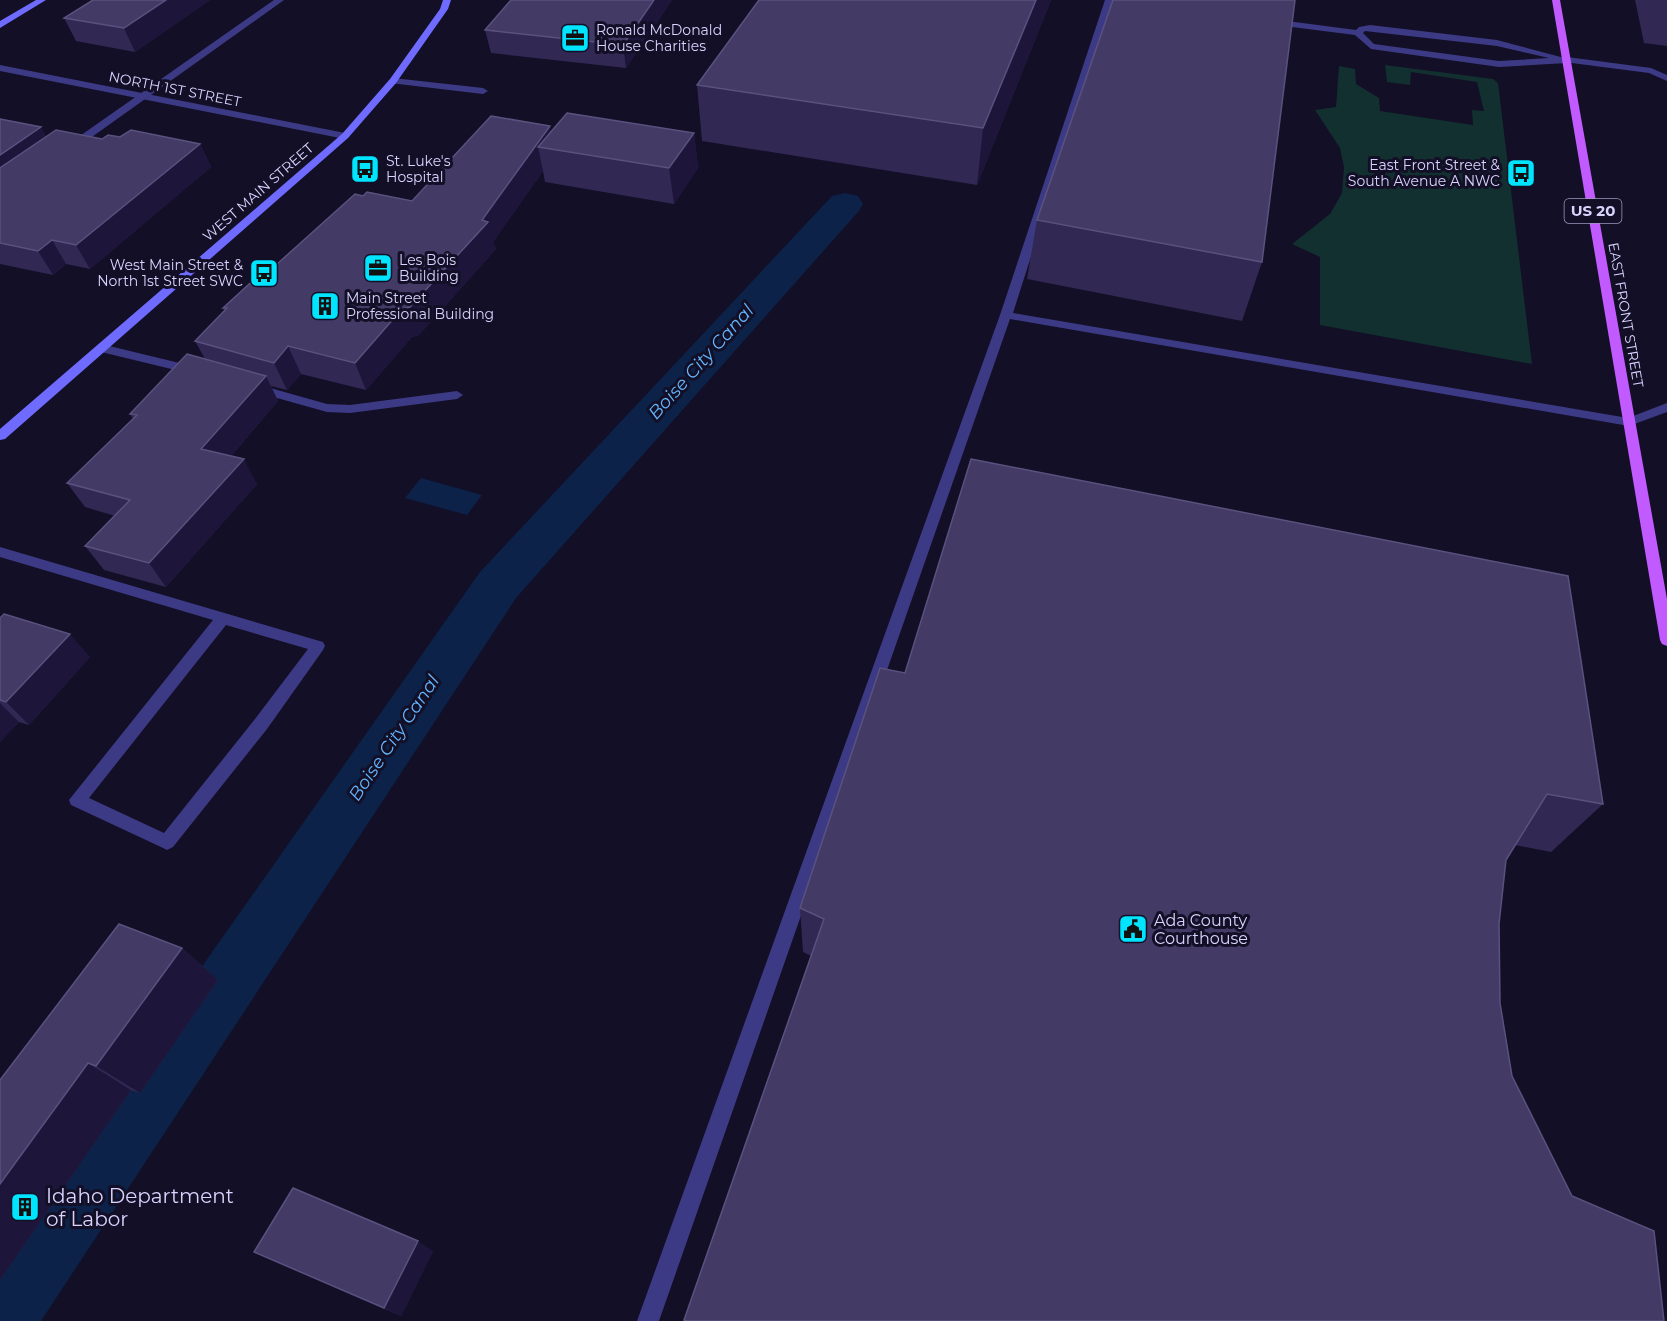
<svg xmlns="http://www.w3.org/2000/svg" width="1667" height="1321" font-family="Montserrat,sans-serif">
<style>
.green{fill:#12302f}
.water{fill:#0c2248}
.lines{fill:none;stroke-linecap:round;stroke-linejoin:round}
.canal{fill:#0c2248;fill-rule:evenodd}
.service{fill:#3d3a85;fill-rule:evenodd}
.tertiary{fill:#3d3a85;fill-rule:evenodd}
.secondary{fill:#6f6bff;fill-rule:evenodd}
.primary{fill:#c25bff;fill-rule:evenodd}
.wall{fill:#312854}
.shaded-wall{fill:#1d163a}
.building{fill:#433a66;stroke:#5a527e;stroke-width:1.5}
.labels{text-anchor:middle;stroke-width:6;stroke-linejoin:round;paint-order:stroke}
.far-poi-label{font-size:14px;fill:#d9d4ff;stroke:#130f26;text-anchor:start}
.far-street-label{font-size:14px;fill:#d9d4ff;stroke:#130f26}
.shield{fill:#130f26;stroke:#9e99be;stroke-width:1.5}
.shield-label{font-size:15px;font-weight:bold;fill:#d9d4ff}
.poi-label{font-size:16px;fill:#d9d4ff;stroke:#130f26;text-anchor:start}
.water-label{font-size:18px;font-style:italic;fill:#62b6ff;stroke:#130f26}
.near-poi-label{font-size:20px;fill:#d9d4ff;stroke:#130f26;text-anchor:start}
</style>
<rect width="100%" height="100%" fill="#130f26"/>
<path class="green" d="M 1385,65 L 1493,79 L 1498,83 L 1532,364 L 1320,325 L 1320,257 L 1292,244 L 1330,214 L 1342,193 L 1344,167 L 1340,148 L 1315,110 L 1336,107 L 1339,66 L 1355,69 L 1356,84 L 1379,98 L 1380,111 L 1473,125 L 1472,110 L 1484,111 L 1477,82 L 1411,72 L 1410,85 L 1387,82 Z"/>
<path class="water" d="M 421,478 L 482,495 L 467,515 L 405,498 Z"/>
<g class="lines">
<path class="canal" d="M 845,193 L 858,196 L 863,204 L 858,212 L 516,598 L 41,1321 L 0,1321 L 0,1253 L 480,572 L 832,196 Z"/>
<path class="service" d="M 274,0 L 284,0 L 75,149 L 67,149 L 67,145 Z
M 1105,0 L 1113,0 L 1013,313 L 1628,418 L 1667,403 L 1667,412 L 1629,426 L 1010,319 L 659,1321 L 637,1321 L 1000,315 Z
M 1272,19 L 1356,30 L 1359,27 L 1370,25 L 1497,40 L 1572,60 L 1567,63 L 1499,67 L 1371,49 L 1355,35 L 1269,24 L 1269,20 ZM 1365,31 L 1497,46 L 1549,58 L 1499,61 L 1374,44 L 1363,33 Z
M 393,78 L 483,88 L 488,91 L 483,94 L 390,83 L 388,81 Z
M 101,344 L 196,367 L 202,371 L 196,375 L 97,351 L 97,345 Z
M 256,384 L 327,404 L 350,405 L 457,391 L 463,395 L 457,399 L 350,413 L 327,412 L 252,391 L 250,388 L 252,385 Z
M 0,547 L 323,642 L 325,646 L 323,650 L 267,729 L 173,847 L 167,850 L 161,847 L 71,805 L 69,800 L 213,620 L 0,557 ZM 226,625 L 308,649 L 255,719 L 164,833 L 89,798 Z"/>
<path class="tertiary" d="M 1567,57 L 1651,68 L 1667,75 L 1667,81 L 1649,73 L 1564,62 L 1564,58 Z
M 0,65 L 345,133 L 350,136 L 345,139 L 0,71 Z"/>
<path class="secondary" d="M 36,0 L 46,0 L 0,28 L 0,21 Z
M 443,0 L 451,0 L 448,9 L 396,83 L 348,138 L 5,439 L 0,440 L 0,429 L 342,134 L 390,79 L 440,9 Z"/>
<path class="primary" d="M 1552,0 L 1560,0 L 1667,599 L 1667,646 L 1662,644 L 1660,640 Z"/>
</g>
<path class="wall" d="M 210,0 L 135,52 L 76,41 L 64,18 Z
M 511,0 L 672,0 L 626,68 L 491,53 L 485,30 Z
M 1051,0 L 977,185 L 702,141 L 697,85 Z
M 1635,0 L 1667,0 L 1667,46 L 1644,43 Z
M 0,119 L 47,137 L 102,139 L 120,137 L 200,144 L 211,167 L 90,269 L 66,264 L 53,275 L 0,264 Z
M 552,131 L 694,133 L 698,168 L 674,204 L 545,182 L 543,171 L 493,242 L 496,249 L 419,335 L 412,337 L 366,390 L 301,374 L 287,390 L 271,386 L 278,401 L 231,456 L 257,484 L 166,587 L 104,570 L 85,546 L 115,516 L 85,507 L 67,483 L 133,419 L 130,414 L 205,359 L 195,341 L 224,311 L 223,308 L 363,196 L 412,201 Z
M 1037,220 L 1262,262 L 1242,321 L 1027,279 Z
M 0,618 L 90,657 L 29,725 L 19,722 L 0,742 Z
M 905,673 L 1603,804 L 1551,852 L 1515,845 L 1506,860 L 1499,924 L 1500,1003 L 1512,1076 L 1572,1196 L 1664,1321 L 685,1321 L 684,1320 L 811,956 L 803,952 L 800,908 Z
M 182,948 L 218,980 L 140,1093 L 131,1090 L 0,1280 L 0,1080 Z
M 433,1251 L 401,1316 L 254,1252 Z"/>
<path class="shaded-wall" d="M 166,0 L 210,0 L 135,52 L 124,28 Z
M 654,0 L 672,0 L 626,68 L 623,45 Z
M 1036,0 L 1051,0 L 977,185 L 983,128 Z
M 550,126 L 555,150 L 538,147 L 543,171 L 493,242 L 496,249 L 419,335 L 412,337 L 366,390 L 355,363 L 482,220 Z
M 41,127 L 55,151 L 0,189 L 0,155 Z
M 694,133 L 698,168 L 674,204 L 669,168 Z
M 200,144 L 211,167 L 90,269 L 76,245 Z
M 52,240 L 66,264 L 53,275 L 38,251 Z
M 288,346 L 301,374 L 287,390 L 274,363 Z
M 266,376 L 278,401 L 216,473 L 201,449 Z
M 244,459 L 257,484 L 166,587 L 149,563 Z
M 70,634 L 90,657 L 29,725 L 6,702 Z
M 0,703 L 19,722 L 0,742 Z
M 182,948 L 218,980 L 140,1093 L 96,1066 Z
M 88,1063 L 131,1090 L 0,1280 L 0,1184 Z
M 418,1241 L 433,1251 L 401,1316 L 384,1308 Z"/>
<path class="building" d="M 93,0 L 166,0 L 124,28 L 64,18 Z
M 511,0 L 654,0 L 623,45 L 485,30 Z
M 759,0 L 1036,0 L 983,128 L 697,85 Z
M 1113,0 L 1295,0 L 1262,262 L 1037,220 Z
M 567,113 L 694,133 L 669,168 L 538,147 Z
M 491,116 L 550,126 L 482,220 L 488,222 L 410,307 L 402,309 L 355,363 L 288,346 L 274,363 L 195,341 L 227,308 L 223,308 L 271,264 L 276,265 L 355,194 L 363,196 L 367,192 L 412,201 Z
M 0,119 L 41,127 L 0,155 Z
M 56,130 L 102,139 L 108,135 L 120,137 L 131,130 L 200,144 L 76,245 L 52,240 L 38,251 L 0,243 L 0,168 Z
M 187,354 L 266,376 L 201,449 L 244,459 L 149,563 L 85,546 L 130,500 L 67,483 L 137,415 L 130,414 Z
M 971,459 L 1568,576 L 1603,804 L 1547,794 L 1506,860 L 1499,924 L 1500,1003 L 1512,1076 L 1572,1196 L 1654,1231 L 1664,1321 L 687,1321 L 684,1320 L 824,919 L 800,908 L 880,668 L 905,673 Z
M 4,614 L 70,634 L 6,702 L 0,700 L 0,618 Z
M 119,924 L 182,948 L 96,1066 L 88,1063 L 0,1184 L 0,1080 Z
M 293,1188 L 418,1241 L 384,1308 L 254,1252 Z"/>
<defs>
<g id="office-square" transform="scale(1.5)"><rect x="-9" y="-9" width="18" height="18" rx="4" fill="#00e5ff" stroke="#130f26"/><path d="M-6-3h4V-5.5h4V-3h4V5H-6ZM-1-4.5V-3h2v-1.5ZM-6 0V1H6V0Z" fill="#111"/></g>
<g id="bus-square" transform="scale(1.5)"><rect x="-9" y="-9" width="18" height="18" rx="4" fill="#00e5ff" stroke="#130f26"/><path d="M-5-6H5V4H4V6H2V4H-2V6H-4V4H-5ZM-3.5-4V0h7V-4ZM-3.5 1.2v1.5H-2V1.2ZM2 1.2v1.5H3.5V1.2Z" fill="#111"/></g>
<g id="building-square" transform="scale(1.5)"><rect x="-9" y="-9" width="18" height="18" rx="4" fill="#00e5ff" stroke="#130f26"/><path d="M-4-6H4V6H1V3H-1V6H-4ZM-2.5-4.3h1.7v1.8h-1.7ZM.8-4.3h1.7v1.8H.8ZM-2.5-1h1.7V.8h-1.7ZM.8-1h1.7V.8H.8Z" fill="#111"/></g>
<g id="civic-square" transform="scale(1.5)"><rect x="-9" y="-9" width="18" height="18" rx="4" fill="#00e5ff" stroke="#130f26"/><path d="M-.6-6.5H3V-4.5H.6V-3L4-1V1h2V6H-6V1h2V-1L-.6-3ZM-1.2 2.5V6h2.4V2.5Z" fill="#111"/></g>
</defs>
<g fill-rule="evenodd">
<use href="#office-square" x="575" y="38"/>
<use href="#bus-square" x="365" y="169"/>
<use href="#bus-square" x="1521" y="173"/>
<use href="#office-square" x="378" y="268"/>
<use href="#bus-square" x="264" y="273"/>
<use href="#building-square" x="325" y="306"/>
<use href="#civic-square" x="1133" y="929"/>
<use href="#building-square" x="25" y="1207"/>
</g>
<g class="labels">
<g class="far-poi-label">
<text x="596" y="35">Ronald McDonald<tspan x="596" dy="16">House Charities</tspan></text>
<text x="386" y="166">St. Luke's<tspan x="386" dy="16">Hospital</tspan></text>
<text x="1500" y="170" text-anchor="end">East Front Street &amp;<tspan x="1500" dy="16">South Avenue A NWC</tspan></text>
<text x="399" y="265">Les Bois<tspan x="399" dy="16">Building</tspan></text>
<text x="243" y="270" text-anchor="end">West Main Street &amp;<tspan x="243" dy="16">North 1st Street SWC</tspan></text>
<text x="346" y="303">Main Street<tspan x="346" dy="16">Professional Building</tspan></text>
</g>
<g class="far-street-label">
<text transform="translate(175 89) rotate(11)" y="5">NORTH 1ST STREET</text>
<text transform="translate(258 192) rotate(-41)" y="5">WEST MAIN STREET</text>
<text transform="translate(1626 315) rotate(80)" y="5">EAST FRONT STREET</text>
</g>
<rect class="shield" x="1564.5" y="199" width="57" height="24" rx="4.5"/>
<g class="shield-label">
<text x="1593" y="216">US 20</text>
</g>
<g class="poi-label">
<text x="1154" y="926">Ada County<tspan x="1154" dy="18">Courthouse</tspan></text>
</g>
<g class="water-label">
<text transform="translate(701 362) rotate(-48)" y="6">Boise City Canal</text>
<text transform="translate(394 738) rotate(-56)" y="6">Boise City Canal</text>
</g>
<g class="near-poi-label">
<text x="46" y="1203">Idaho Department<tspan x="46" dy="23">of Labor</tspan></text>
</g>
</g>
</svg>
